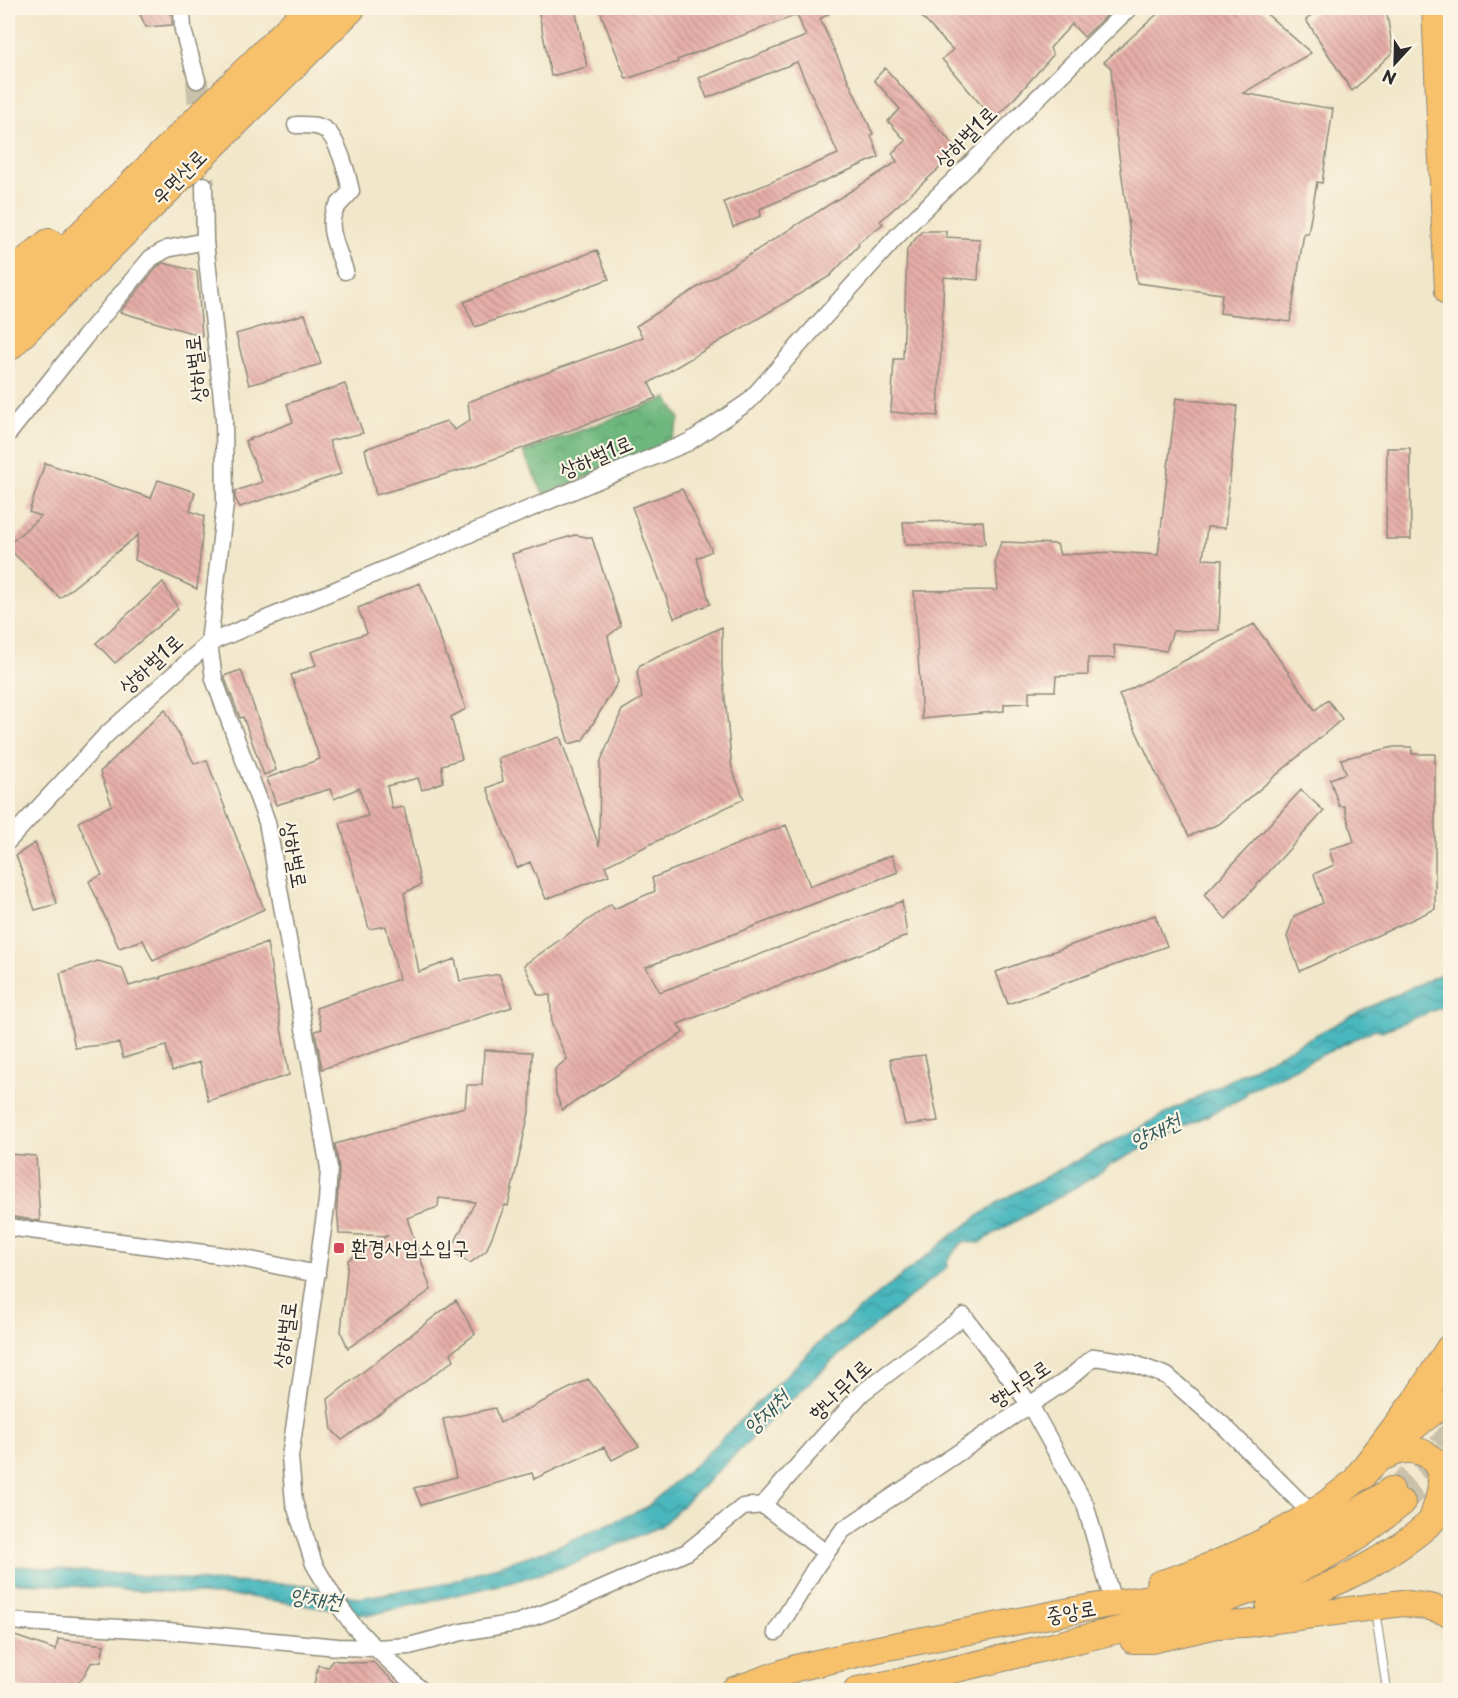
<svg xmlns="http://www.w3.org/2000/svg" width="1458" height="1698" font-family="'Playpen Sans','Poor Story',sans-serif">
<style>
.forest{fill:url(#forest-crowns);stroke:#4c7154;stroke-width:1.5}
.water{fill:url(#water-waves);stroke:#3a7274;stroke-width:1.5}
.building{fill:url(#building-back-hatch)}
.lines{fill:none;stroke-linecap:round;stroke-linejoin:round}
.secondary-tunnel{stroke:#c9c1aa;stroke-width:22;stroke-dasharray:22 11;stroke-linecap:butt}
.lane-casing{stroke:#8e897a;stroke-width:10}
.street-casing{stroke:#8e897a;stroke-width:19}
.primary-casing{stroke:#8e897a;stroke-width:28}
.highway-casing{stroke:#8e897a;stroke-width:32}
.lane{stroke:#fff;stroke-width:8}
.street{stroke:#fff;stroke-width:16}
.primary{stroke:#f7c06b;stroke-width:26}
.highway{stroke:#f7c06b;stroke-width:30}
.poi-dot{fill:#d1495b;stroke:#fcf5e5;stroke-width:2}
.labels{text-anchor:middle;stroke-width:4.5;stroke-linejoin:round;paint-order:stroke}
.street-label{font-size:21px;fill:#2b2b2b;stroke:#fcf5e5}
.poi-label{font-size:21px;fill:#2b2b2b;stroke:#fcf5e5;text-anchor:start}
.water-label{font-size:22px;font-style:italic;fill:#365c5e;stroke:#fcf5e5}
</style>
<defs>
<pattern id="forest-crowns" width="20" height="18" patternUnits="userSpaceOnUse" patternTransform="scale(1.5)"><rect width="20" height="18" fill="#6eb77e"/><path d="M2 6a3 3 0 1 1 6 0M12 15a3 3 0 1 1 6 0" fill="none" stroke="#5b9567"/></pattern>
<pattern id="water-waves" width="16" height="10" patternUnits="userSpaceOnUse" patternTransform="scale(1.5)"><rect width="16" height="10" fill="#49b8be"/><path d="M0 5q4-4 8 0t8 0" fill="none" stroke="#3d969b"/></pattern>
<pattern id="building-back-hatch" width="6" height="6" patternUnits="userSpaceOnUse" patternTransform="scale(1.5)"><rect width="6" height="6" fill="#e7aea8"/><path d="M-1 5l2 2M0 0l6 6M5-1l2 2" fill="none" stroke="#bb8e89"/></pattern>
</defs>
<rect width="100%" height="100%" fill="#fcf5e5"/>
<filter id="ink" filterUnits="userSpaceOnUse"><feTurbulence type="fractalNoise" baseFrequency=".0167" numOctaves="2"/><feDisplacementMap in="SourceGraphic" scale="12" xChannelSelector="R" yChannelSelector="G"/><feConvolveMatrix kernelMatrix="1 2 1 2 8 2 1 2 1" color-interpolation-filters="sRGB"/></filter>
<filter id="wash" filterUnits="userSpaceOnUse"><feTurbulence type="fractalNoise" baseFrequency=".008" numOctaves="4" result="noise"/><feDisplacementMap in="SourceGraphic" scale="24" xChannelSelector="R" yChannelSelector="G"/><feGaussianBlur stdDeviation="1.35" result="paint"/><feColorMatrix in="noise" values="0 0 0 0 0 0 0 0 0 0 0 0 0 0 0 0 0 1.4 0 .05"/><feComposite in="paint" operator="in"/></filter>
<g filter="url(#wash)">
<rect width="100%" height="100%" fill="#f1e7ca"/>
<path class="forest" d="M 667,398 L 680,419 L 670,442 L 544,495 L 523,452 Z"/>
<path class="water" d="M 1450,970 L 1450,1004 L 1382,1031 L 1375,1029 L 1246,1092 L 1246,1096 L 1112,1164 L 1090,1179 L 995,1233 L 980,1243 L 962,1242 L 947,1261 L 948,1266 L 832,1361 L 661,1526 L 573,1564 L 512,1582 L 370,1615 L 249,1597 L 8,1582 L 8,1565 L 207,1581 L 306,1585 L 359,1598 L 447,1583 L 558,1546 L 645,1508 L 698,1462 L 825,1337 L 955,1233 L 1000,1201 L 1361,1011 Z"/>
<g id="blocks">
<path class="building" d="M 137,8 L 171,8 L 172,25 L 146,27 Z
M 538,8 L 575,8 L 587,67 L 551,76 Z
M 599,8 L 837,8 L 820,19 L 873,134 L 871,135 L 879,157 L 760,209 L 761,216 L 733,227 L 724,202 L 838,154 L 797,62 L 707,98 L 699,78 L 806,36 L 797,15 L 677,60 L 678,62 L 626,79 Z
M 913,8 L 1115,8 L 1084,37 L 1072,24 L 1050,48 L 1053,55 L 1005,109 L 993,119 L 942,59 L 953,50 Z
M 1164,8 L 1260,8 L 1311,53 L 1243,93 L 1333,109 L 1322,183 L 1317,182 L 1308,234 L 1304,233 L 1290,322 L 1220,313 L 1222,294 L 1137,283 L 1116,134 L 1111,68 L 1104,62 Z
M 1319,8 L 1386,8 L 1393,52 L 1352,91 L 1306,20 Z
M 885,68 L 959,151 L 880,221 L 883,224 L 858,243 L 859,245 L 830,276 L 649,383 L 656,398 L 475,466 L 376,495 L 365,449 L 446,421 L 455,430 L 470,420 L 468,402 L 643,337 L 636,326 L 897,162 L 892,153 L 906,141 L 888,121 L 900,109 L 874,80 Z
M 922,231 L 946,231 L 946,237 L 980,239 L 978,280 L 944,277 L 938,416 L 891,412 L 894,359 L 903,359 L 907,249 Z
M 597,250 L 609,279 L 475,327 L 464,302 Z
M 163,263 L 197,271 L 202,336 L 120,312 L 158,266 Z
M 305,314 L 321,364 L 249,385 L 236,334 Z
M 345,384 L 363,433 L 329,441 L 341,474 L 240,507 L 235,498 L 235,491 L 262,482 L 245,441 L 293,422 L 287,404 Z
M 1176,398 L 1237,406 L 1225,528 L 1207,527 L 1203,559 L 1222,560 L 1219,630 L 1173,631 L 1166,651 L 1114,645 L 1115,658 L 1088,658 L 1088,675 L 1056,676 L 1055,691 L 1029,691 L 1029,703 L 1004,704 L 1004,711 L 922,719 L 914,591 L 998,590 L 995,560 L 1001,542 L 1057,544 L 1060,555 L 1114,552 L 1158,555 Z
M 1387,448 L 1410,448 L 1411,539 L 1386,539 Z
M 45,463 L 151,498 L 158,480 L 195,492 L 190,511 L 204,516 L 197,589 L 135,560 L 138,535 L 60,598 L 8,548 L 8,545 L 41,516 L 29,512 Z
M 682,489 L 712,551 L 697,558 L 710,604 L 674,618 L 632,507 Z
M 983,521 L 985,544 L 905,545 L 903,522 Z
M 575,535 L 592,538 L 621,626 L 608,636 L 618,682 L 583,740 L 569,744 L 512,554 Z
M 163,582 L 178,609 L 115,663 L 96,643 Z
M 420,583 L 466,709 L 451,717 L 462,759 L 442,765 L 443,782 L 422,790 L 418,778 L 387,786 L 392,809 L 404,807 L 421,885 L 404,893 L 419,972 L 455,959 L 460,981 L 499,974 L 512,1007 L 322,1069 L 315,1031 L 322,1029 L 316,1008 L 399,979 L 386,926 L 369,929 L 340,823 L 368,816 L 359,788 L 334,799 L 330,789 L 276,805 L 267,778 L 320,759 L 291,675 L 316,665 L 311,652 L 367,633 L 358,608 Z
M 1254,624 L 1315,710 L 1328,700 L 1342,719 L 1219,824 L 1189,836 L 1155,771 L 1119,695 Z
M 722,627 L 722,667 L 732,769 L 744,799 L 605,866 L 609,875 L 546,899 L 530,862 L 517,868 L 487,788 L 503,781 L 498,758 L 560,737 L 599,846 L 600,763 L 622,710 L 642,698 L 637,672 L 640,665 Z
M 241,670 L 276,770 L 264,775 L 243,717 L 240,718 L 224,676 Z
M 165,709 L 194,763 L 207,761 L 264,909 L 153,961 L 143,940 L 119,948 L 89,881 L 102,875 L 78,822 L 112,805 L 100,772 Z
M 1394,747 L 1412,747 L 1412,754 L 1435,754 L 1435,909 L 1300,971 L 1287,937 L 1294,916 L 1323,903 L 1314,874 L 1334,865 L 1329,849 L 1354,842 L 1344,806 L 1339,806 L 1330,779 L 1346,773 L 1341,759 Z
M 1301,790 L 1324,811 L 1226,919 L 1204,895 Z
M 786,825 L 810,886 L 892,855 L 898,872 L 646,967 L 660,992 L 902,901 L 907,936 L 678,1024 L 683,1033 L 562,1110 L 556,1094 L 555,1069 L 567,1059 L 552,1025 L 550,995 L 538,995 L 524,965 L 611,904 L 614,909 L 655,891 L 652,878 Z
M 35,843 L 57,904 L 35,910 L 16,855 Z
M 1155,915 L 1167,946 L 1008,1004 L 996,972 Z
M 267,943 L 289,1075 L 208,1101 L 200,1062 L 172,1071 L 166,1046 L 123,1058 L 119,1043 L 75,1048 L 60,973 L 98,961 L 122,968 L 129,986 L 156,978 L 161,979 L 160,977 Z
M 484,1050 L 532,1052 L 530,1108 L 508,1206 L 505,1205 L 486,1251 L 470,1263 L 451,1250 L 475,1202 L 439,1198 L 438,1207 L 407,1218 L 431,1290 L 348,1348 L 341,1332 L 348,1260 L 387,1236 L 339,1234 L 337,1205 L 339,1168 L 335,1144 L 465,1107 L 467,1085 L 482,1085 Z
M 925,1055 L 938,1121 L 905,1125 L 890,1059 Z
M 8,1154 L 36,1156 L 40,1221 L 8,1216 Z
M 456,1300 L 475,1334 L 451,1353 L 454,1360 L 342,1440 L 332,1430 L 328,1399 Z
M 588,1379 L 639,1446 L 612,1460 L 604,1447 L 534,1479 L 532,1473 L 421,1505 L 414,1488 L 456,1477 L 443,1419 L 495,1408 L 500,1423 Z
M 12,1635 L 56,1650 L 58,1639 L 104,1645 L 101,1661 L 91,1663 L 82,1679 L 69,1690 L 29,1690 L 8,1683 L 8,1650 Z
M 332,1660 L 359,1663 L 373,1662 L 403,1690 L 313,1690 L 318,1665 L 329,1667 Z"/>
</g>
</g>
<g filter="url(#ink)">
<use href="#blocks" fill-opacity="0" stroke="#8e897a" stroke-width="1.5"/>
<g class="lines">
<path class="secondary-tunnel" d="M 197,80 L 204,185
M 1391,1490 L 1421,1467 L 1450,1432
M 1402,1503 L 1428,1481 L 1444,1463"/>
<g class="lane-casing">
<path id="lane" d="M 1375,1610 L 1387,1690"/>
</g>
<g class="street-casing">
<path id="street" d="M 182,8 L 183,30 L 197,80
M 296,125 C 305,125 316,124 324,129 C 338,137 348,176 351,191 C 346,198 339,203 335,210 C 325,227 340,254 345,271
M 204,185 L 205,241 L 224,418 L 225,504 L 209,643 L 214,679 L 267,822 L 329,1168 L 327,1201 L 290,1457 L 294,1502 L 314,1564 L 337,1603 L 353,1625 L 369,1642 L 421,1690
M 8,434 L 85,337 L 151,258 L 167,249 L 205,241
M 8,841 L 107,734 L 209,643 L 689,442 L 748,402 L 897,236 L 1129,8
M 8,1227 L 241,1258 L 317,1274
M 826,1553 L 763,1505 L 862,1393 L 964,1316 L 1030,1405 L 1085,1504 L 1111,1595
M 8,1621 L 168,1631 L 338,1647 L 376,1648 L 409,1646 L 462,1632 L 517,1623 L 563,1606 L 687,1552 L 743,1507 L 763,1505
M 776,1632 L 817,1565 L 843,1530 L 1067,1380 L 1094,1357 L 1129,1362 L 1167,1376 L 1224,1426 L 1311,1513"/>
</g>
<g class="primary-casing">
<path id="primary" d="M 1384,1457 C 1407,1443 1440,1449 1441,1482 C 1441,1495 1436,1507 1432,1519
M 1159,1584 C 1225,1563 1291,1533 1345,1489 C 1381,1460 1411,1424 1450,1401
M 1269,1608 C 1327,1591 1412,1549 1450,1502
M 1133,1640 L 1151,1640 L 1217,1625 L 1245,1624 L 1402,1603 L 1430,1607 L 1450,1613
M 734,1690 L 796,1668 L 878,1649 L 1075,1610 L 1203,1589 L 1276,1559 L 1317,1539 L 1391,1490
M 857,1690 C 927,1677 996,1660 1065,1643 C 1168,1618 1277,1593 1366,1531 C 1378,1522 1390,1512 1402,1503"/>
</g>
<g class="highway-casing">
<path id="highway" d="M 1437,8 L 1450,291
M 8,278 L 49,244
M 8,309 L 311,8
M 8,346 L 350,8
M 1361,1475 L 1418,1400 L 1450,1350"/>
</g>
<use href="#lane" class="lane"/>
<use href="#street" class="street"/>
<use href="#primary" class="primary"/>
<use href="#highway" class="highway"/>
</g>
</g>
<rect class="poi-dot" x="333" y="1242" width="12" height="12" rx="3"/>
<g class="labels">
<g class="street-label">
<text transform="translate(966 137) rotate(-45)" y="7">상하벌1로</text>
<text transform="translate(179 177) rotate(-45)" y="7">우면산로</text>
<text transform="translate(196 369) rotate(-96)" y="7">상하벌로</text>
<text transform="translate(596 457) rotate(-23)" y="7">상하벌1로</text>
<text transform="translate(151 664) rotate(-42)" y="7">상하벌1로</text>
<text transform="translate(294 855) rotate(80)" y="7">상하벌로</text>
<text transform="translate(285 1335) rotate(-82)" y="7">상하벌로</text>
<text transform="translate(1020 1384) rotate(-34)" y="7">향나무로</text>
<text transform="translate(840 1390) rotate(-44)" y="7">향나무1로</text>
<text transform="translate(1071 1612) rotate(-10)" y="7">중앙로</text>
</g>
<g class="poi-label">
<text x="351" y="1255">환경사업소입구</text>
</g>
<g class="water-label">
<text transform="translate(1155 1131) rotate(-26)" y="8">양재천</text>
<text transform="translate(766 1412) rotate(-43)" y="8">양재천</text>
<text transform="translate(316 1598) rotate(7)" y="8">양재천</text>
</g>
</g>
<rect width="1458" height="1698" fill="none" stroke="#fcf5e5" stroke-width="30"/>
<g transform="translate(1395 63) rotate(202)" stroke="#fcf5e5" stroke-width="4.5" paint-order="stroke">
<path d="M0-4.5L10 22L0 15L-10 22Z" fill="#2b2b2b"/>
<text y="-9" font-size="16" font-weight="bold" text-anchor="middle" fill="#2b2b2b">N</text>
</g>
</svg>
